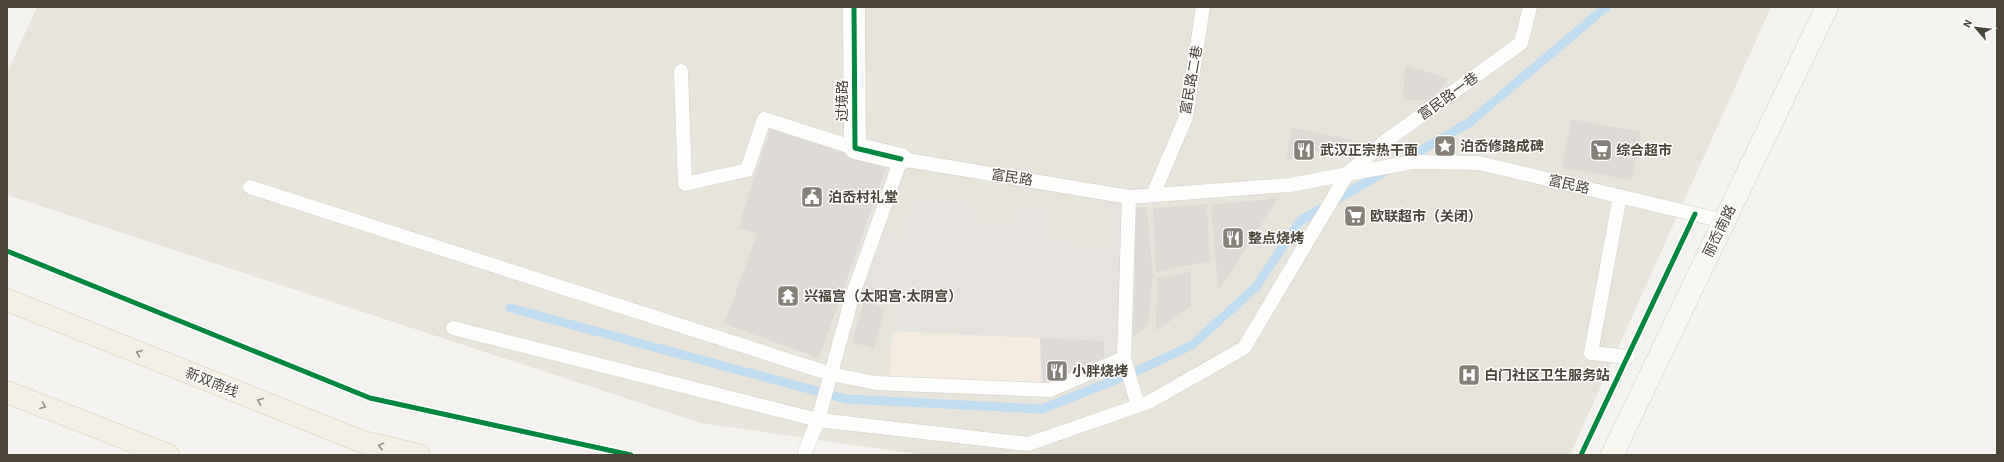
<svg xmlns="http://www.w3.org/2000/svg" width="2004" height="462" font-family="'Source Sans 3','Noto Sans SC',sans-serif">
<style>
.residential{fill:#e7e4dc}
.commercial{fill:#f3ebdf}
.parking{fill:#e6e3df}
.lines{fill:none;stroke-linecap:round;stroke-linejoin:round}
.stream{stroke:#c0ddf1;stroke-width:9}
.building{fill:#dedbd6}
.service-casing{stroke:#d2d0cb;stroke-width:15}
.minor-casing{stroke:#d2d0cb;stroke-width:23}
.secondary-casing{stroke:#d3cfc5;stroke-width:23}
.primary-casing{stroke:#d6cebb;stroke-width:23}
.service{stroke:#fdfdfc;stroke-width:14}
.minor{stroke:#fdfdfc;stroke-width:22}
.secondary{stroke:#f7f6f1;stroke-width:22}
.primary{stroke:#f2efe6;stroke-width:22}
.cycleway-casing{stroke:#fff;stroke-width:8}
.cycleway{stroke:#00873e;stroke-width:5}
.oneway{stroke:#969187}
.labels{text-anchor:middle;stroke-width:3;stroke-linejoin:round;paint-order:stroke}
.street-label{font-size:14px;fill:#4b4439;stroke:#fff}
.poi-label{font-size:14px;font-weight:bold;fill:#4b4439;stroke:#fff;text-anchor:start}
</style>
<rect width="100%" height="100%" fill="#f4f2ee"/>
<path class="residential" d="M 37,7 L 1771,7 L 1570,455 L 922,455 L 701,423 L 7,195 L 7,73 Z"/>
<path class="commercial" d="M 892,331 L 1040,338 L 1042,383 L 890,381 Z"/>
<path class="parking" d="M 1108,193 L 1129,197 L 1124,358 L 1104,358 L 1104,341 L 892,331 L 893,307 L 853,294 L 875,232 L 903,236 L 913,196 L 975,203 L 974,220 L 1015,225 L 1019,205 L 1050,210 L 1047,240 L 1109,248 Z"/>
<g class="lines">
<path class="stream" d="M 1403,161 L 1470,122 L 1606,7
M 510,308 L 846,399 L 1042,409 L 1135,372 L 1192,345 L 1256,287 L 1300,221 L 1387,170"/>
</g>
<path class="building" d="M 1405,65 L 1449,79 L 1430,101 L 1403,99 Z
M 1571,119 L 1641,132 L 1632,180 L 1562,168 Z
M 1292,128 L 1354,140 L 1286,161 Z
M 770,129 L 887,166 L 819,358 L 724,324 L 757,234 L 738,228 Z
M 1278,198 L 1231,272 L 1218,288 L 1211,205 Z
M 1207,204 L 1210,261 L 1156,272 L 1153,208 Z
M 1147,207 L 1153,276 L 1148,325 L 1133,337 L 1135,275 L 1132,209 Z
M 1191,272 L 1191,306 L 1156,331 L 1157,278 Z
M 864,302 L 885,308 L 874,349 L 852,342 Z
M 1040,338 L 1104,341 L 1104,358 L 1042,383 Z"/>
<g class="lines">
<g class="service-casing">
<path id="service" d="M 681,71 L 685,184 L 747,170 L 764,119 L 855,148
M 250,187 L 831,374 L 876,383 L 1050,390 L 1124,358
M 1153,195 L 1186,117 L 1203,7
M 1620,196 L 1591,353 L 1628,357
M 1129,197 L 1124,358 L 1138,406
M 453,328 L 818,420 L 1028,444 L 1149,402 L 1244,348 L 1348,173 L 1383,143 L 1521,43 L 1530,7
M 805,452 L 818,420 L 853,294 L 901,159 L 1129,197 L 1290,185 L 1412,162 L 1479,163 L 1724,221"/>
</g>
<g class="minor-casing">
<path id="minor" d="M 854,7 L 855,148 L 901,159"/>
</g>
<g class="secondary-casing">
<path id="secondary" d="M 1612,455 L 1827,7"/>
</g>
<g class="primary-casing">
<path id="primary" d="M 7,300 L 363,442 L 419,455
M 7,392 L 168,455"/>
</g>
<use href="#service" class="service"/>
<use href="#minor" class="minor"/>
<use href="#secondary" class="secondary"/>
<use href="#primary" class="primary"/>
<g class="cycleway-casing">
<path id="cycleway" d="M 854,7 L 855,148 L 901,159
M 7,251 L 370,398 L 631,455
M 1581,455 L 1695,214"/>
</g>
<use href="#cycleway" class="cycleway"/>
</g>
<defs><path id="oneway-chevron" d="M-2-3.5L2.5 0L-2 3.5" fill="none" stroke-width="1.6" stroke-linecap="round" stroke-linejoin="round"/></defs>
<g class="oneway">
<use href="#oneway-chevron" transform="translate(139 353) rotate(-158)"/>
<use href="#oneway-chevron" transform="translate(260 401) rotate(-158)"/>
<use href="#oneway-chevron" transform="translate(43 406) rotate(21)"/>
<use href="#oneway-chevron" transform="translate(381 446) rotate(-167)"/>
</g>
<defs>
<g id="sight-square" transform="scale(1.15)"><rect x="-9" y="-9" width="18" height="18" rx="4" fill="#868178" stroke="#fff"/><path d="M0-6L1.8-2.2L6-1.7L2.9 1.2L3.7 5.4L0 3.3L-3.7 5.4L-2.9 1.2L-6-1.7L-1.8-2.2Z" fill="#fff"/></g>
<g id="restaurant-square" transform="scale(1.15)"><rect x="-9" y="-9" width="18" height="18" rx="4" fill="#868178" stroke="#fff"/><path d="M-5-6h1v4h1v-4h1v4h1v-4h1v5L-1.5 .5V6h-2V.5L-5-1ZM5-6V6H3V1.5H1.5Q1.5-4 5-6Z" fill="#fff"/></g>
<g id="supermarket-square" transform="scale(1.15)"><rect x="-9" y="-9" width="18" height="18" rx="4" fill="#868178" stroke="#fff"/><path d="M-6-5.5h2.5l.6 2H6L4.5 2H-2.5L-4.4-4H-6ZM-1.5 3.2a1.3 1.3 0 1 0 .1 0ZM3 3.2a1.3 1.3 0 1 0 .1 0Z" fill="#fff"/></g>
<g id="civic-square" transform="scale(1.15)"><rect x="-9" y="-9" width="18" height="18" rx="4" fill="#868178" stroke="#fff"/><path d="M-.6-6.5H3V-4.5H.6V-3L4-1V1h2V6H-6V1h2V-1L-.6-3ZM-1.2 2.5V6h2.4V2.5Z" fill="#fff"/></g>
<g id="temple-square" transform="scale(1.15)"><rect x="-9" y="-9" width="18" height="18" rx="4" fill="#868178" stroke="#fff"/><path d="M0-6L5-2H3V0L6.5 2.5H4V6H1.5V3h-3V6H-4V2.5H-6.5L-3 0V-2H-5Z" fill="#fff"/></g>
<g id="hospital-square" transform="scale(1.15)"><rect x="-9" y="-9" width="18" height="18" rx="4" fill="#868178" stroke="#fff"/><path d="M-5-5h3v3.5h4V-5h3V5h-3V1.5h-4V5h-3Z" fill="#fff"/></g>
</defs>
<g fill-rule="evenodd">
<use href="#sight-square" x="1445" y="146"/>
<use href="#restaurant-square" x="1304" y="150"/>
<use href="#supermarket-square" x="1601" y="150"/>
<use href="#civic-square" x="812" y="197"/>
<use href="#supermarket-square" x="1355" y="216"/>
<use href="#restaurant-square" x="1233" y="238"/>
<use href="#temple-square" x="788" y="296"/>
<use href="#restaurant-square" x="1057" y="371"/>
<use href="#hospital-square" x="1469" y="375"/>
</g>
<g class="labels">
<g class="street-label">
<text transform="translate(1191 80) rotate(-80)" y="5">富民路二巷</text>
<text transform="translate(1448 96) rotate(-36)" y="5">富民路一巷</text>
<text transform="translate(842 101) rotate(-90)" y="5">过境路</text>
<text transform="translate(1012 177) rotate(9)" y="5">富民路</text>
<text transform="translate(1569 184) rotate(13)" y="5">富民路</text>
<text transform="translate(1719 231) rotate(-64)" y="5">丽岙南路</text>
<text transform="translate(212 382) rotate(22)" y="5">新双南线</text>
</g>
<g class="poi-label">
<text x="1460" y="151">泊岙修路成碑</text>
<text x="1320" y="155">武汉正宗热干面</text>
<text x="1616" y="155">综合超市</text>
<text x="828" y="202">泊岙村礼堂</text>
<text x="1370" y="221">欧联超市（关闭）</text>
<text x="1248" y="243">整点烧烤</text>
<text x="804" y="301">兴福宫（太阳宫·太阴宫）</text>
<text x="1072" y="376">小胖烧烤</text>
<text x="1484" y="380">白门社区卫生服务站</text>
</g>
</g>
<rect width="2004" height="462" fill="none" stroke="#4b4439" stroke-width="16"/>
<g transform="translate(1976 28) rotate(298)" stroke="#ffffff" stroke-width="3" paint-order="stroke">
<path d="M0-3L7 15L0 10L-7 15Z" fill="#4b4439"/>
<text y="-6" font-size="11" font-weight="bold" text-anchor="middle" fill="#4b4439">N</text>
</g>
</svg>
